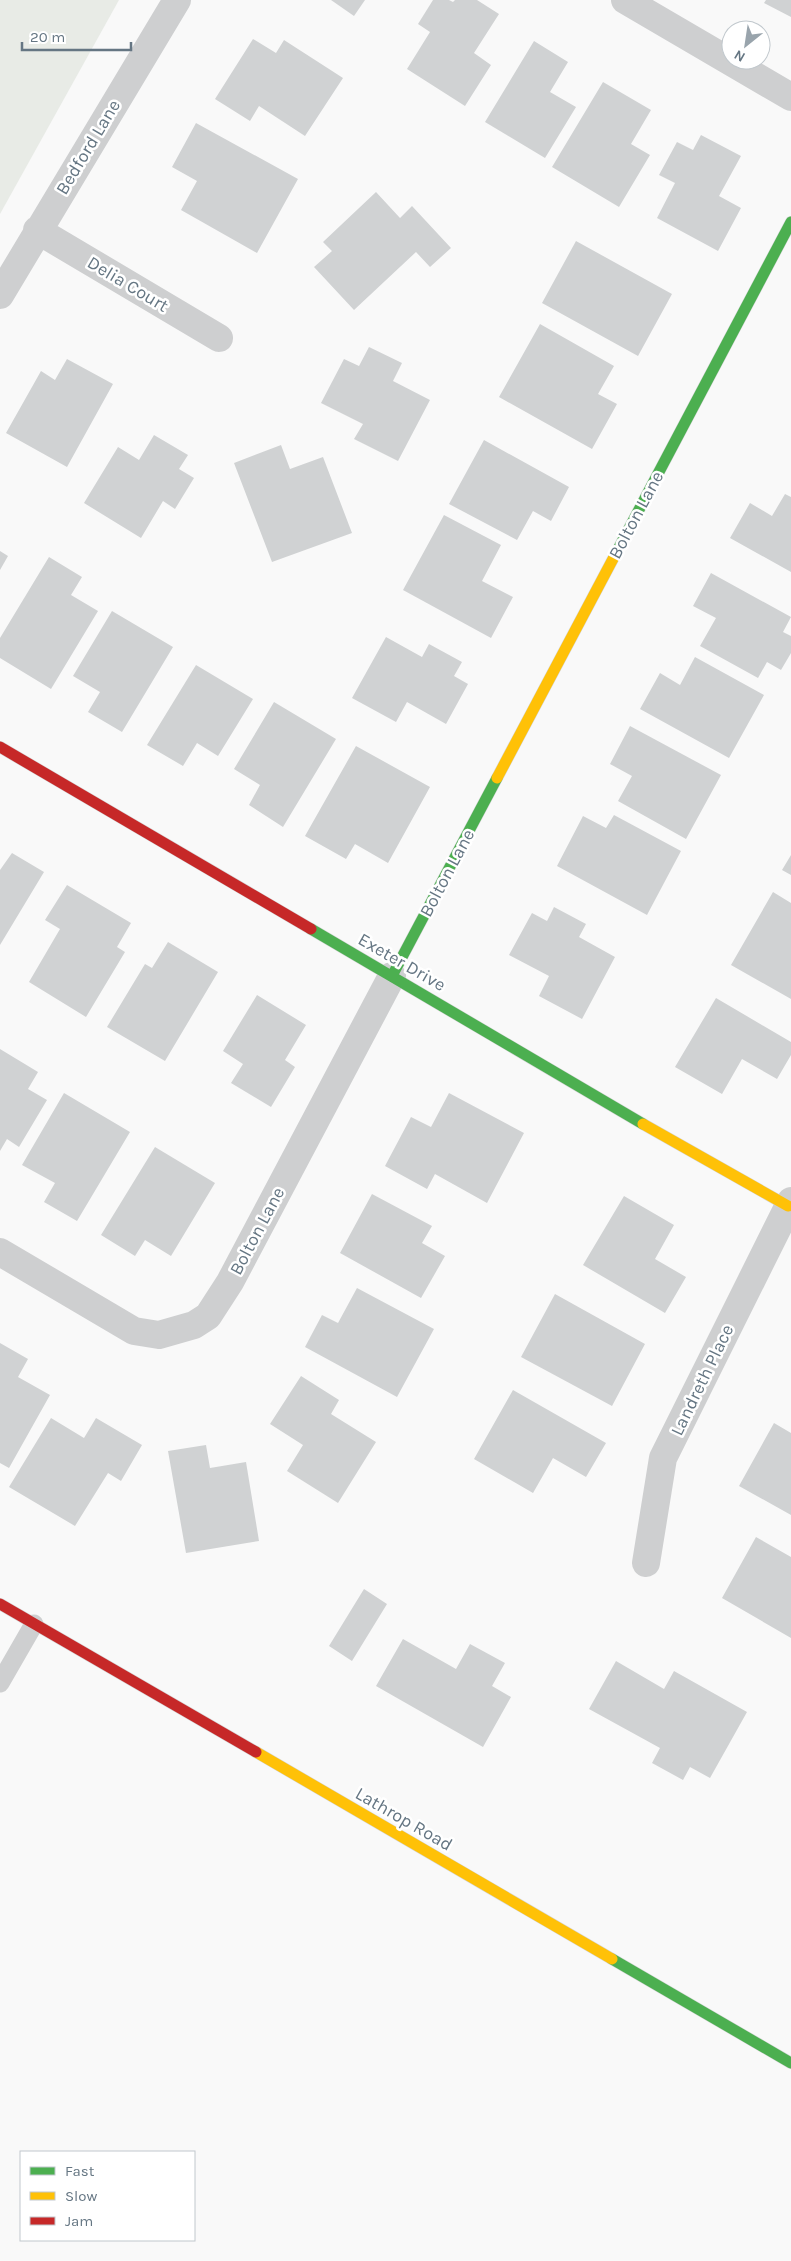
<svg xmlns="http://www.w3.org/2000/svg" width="791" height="2261" font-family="Karla,sans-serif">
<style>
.green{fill:#e8ebe6}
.building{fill:#d0d2d3}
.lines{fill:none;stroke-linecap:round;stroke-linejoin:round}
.fast-casing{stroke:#d5d6d7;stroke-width:12}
.slow-casing{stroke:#d5d6d7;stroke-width:12}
.jam-casing{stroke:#d5d6d7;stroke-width:12}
.lane{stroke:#cecfd0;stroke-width:19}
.street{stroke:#cecfd0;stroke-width:28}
.fast{stroke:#4caf50;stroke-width:11}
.slow{stroke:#ffc107;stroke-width:11}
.jam{stroke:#c62828;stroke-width:11}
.labels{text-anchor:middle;stroke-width:5;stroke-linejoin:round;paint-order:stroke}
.street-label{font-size:18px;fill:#657683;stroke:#fff}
</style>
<rect width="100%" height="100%" fill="#f9f9f9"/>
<path class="green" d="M 0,0 L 119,0 L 0,214 Z"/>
<path class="building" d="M 331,0 L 365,0 L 354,16 Z
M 433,0 L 449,0 L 453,2 L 455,0 L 477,0 L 499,14 L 474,53 L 491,65 L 465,106 L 407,69 L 430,32 L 418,24 Z
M 766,0 L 791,0 L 791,17 L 764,3 Z
M 253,39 L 276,53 L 284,40 L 343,78 L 305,136 L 259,106 L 250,121 L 215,99 Z
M 534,41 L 568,62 L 550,92 L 576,107 L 545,158 L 485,122 Z
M 603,82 L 651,110 L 631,144 L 650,155 L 619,207 L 552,167 Z
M 196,123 L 298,179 L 257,253 L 181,210 L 197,181 L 172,167 Z
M 701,135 L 741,156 L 719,196 L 741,208 L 718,251 L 657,218 L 675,183 L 659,175 L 677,142 L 693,150 Z
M 376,192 L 400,218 L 412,206 L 451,248 L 430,267 L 416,252 L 354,310 L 314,267 L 332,251 L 323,242 Z
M 576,241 L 672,294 L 638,356 L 542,303 Z
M 540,324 L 614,366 L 598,394 L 617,404 L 592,449 L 499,397 Z
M 369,347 L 402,363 L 393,381 L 430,400 L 398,461 L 354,439 L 363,424 L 321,403 L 344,359 L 359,366 Z
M 67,359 L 113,384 L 67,467 L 6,433 L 41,371 L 55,380 Z
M 154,435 L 188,455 L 179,469 L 194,478 L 175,509 L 163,501 L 141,538 L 84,503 L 118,447 L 139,460 Z
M 484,440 L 569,487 L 551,521 L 533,511 L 517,540 L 449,504 Z
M 281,445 L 290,469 L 323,457 L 352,533 L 272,562 L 234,463 Z
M 785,494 L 791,497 L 791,572 L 730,538 L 750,503 L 772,516 Z
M 444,515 L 501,545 L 482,581 L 513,597 L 491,638 L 403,590 Z
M 0,551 L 8,556 L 0,570 Z
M 49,557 L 82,577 L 71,595 L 98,611 L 51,689 L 0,658 L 0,638 Z
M 711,573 L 791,617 L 783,632 L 791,636 L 791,653 L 781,670 L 767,662 L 758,678 L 700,646 L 716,618 L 693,606 Z
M 112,611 L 173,647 L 122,732 L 88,712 L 100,692 L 73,676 Z
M 386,637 L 422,657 L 429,644 L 462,662 L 454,676 L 468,684 L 446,724 L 407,702 L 396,722 L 352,698 Z
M 695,657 L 764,695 L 729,758 L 640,709 L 660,673 L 680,685 Z
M 196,665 L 253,699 L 218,756 L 197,743 L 183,766 L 147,745 Z
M 274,702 L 336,739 L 283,827 L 249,805 L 260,785 L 234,769 Z
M 630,726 L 721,775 L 686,839 L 618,801 L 632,776 L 610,764 Z
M 356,746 L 430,787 L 388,863 L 355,844 L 346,859 L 305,836 Z
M 614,815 L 681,851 L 647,915 L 557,866 L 583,816 L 606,828 Z
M 12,853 L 44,872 L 0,945 L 0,870 Z
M 791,855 L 791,875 L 782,870 Z
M 67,885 L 131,923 L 117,947 L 125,952 L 86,1017 L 29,982 L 60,929 L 45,920 Z
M 773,892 L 791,903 L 791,999 L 731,965 Z
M 554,907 L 586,924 L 579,937 L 615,957 L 582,1019 L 539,996 L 549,976 L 509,955 L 532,913 L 547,921 Z
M 168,942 L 218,972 L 165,1061 L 107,1027 L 145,964 L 152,968 Z
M 257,995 L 306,1025 L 285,1060 L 295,1067 L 271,1107 L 231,1083 L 243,1064 L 223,1051 Z
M 716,998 L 791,1042 L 791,1055 L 777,1079 L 742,1059 L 722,1094 L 675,1067 Z
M 0,1049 L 38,1072 L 28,1089 L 47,1100 L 19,1147 L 7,1139 L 0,1151 Z
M 64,1093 L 130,1132 L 77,1221 L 44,1202 L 55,1183 L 22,1165 Z
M 449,1093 L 524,1133 L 487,1203 L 435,1174 L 427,1189 L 385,1166 L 411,1117 L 431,1127 Z
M 155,1147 L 215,1183 L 171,1256 L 145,1240 L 135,1256 L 101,1235 Z
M 372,1194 L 432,1226 L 422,1243 L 445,1256 L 421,1298 L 340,1253 Z
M 624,1196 L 674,1225 L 655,1259 L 686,1277 L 665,1313 L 583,1265 Z
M 357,1288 L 434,1329 L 397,1397 L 305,1347 L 322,1315 L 338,1323 Z
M 555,1294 L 645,1344 L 612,1406 L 521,1357 Z
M 0,1343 L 28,1359 L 18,1377 L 50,1395 L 9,1468 L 0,1463 Z
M 301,1376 L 339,1400 L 331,1414 L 376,1442 L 338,1503 L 287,1471 L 303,1445 L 270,1424 Z
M 513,1390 L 606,1443 L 586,1477 L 553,1458 L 533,1493 L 474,1459 Z
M 51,1418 L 84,1438 L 96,1418 L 142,1445 L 121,1481 L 108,1473 L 75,1526 L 9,1487 Z
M 774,1423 L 791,1433 L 791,1515 L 739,1486 Z
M 206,1445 L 210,1468 L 246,1462 L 259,1541 L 186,1553 L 168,1451 Z
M 756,1537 L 791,1557 L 791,1638 L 722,1598 Z
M 364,1589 L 387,1604 L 352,1661 L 329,1646 Z
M 403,1639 L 456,1669 L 470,1644 L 505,1663 L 492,1686 L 511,1697 L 483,1747 L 376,1686 Z
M 616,1661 L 664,1689 L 674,1671 L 747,1712 L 710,1778 L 690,1767 L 683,1780 L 652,1763 L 660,1748 L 589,1709 Z"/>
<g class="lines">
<g class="fast-casing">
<path id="fast" d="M 614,557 L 791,222
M 311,929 L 643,1124
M 392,976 L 497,778
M 612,1959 L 791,2063"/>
</g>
<g class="slow-casing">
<path id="slow" d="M 497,778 L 614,557
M 643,1124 L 788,1206
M 256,1752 L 612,1959"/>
</g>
<g class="jam-casing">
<path id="jam" d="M 0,747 L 311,929
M 0,1604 L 256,1752"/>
</g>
<path class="lane" d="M 0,1683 L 34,1624"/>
<path class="street" d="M 625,0 L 791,97
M 37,230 L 219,338
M 0,295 L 177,0
M 0,1252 L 134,1331 L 159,1335 L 194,1325 L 208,1316 L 230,1282 L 392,976
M 646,1563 L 663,1458 L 791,1201"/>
<use href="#fast" class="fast"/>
<use href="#slow" class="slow"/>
<use href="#jam" class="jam"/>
</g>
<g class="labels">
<g class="street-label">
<text transform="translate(88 147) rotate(-59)" y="6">Bedford Lane</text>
<text transform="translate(128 284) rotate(31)" y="6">Delia Court</text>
<text transform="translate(636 515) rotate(-62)" y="6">Bolton Lane</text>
<text transform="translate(447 873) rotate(-62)" y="6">Bolton Lane</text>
<text transform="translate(402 962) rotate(30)" y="6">Exeter Drive</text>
<text transform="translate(257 1231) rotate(-62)" y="6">Bolton Lane</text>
<text transform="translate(702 1380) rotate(-64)" y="6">Landreth Place</text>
<text transform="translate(404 1819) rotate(30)" y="6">Lathrop Road</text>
</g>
</g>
<rect x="20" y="2151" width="175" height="90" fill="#ffffff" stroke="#c1c8cd"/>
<rect x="30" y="2167" width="25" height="8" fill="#4caf50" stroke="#c1c8cd"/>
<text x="65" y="2176" font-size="15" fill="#657683">Fast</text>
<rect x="30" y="2192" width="25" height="8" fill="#ffc107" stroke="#c1c8cd"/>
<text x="65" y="2201" font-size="15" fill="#657683">Slow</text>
<rect x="30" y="2217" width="25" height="8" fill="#c62828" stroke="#c1c8cd"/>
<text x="65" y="2226" font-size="15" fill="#657683">Jam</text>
<g transform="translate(746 45) rotate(210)"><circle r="24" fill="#ffffff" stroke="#c1c8cd"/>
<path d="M0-4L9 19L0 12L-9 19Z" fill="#99a4ac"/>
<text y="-8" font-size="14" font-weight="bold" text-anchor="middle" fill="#657683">N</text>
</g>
<path d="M22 42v8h109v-8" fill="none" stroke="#657683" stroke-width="2.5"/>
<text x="30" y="42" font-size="15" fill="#657683" stroke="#ffffff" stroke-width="4" paint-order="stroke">20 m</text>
</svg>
